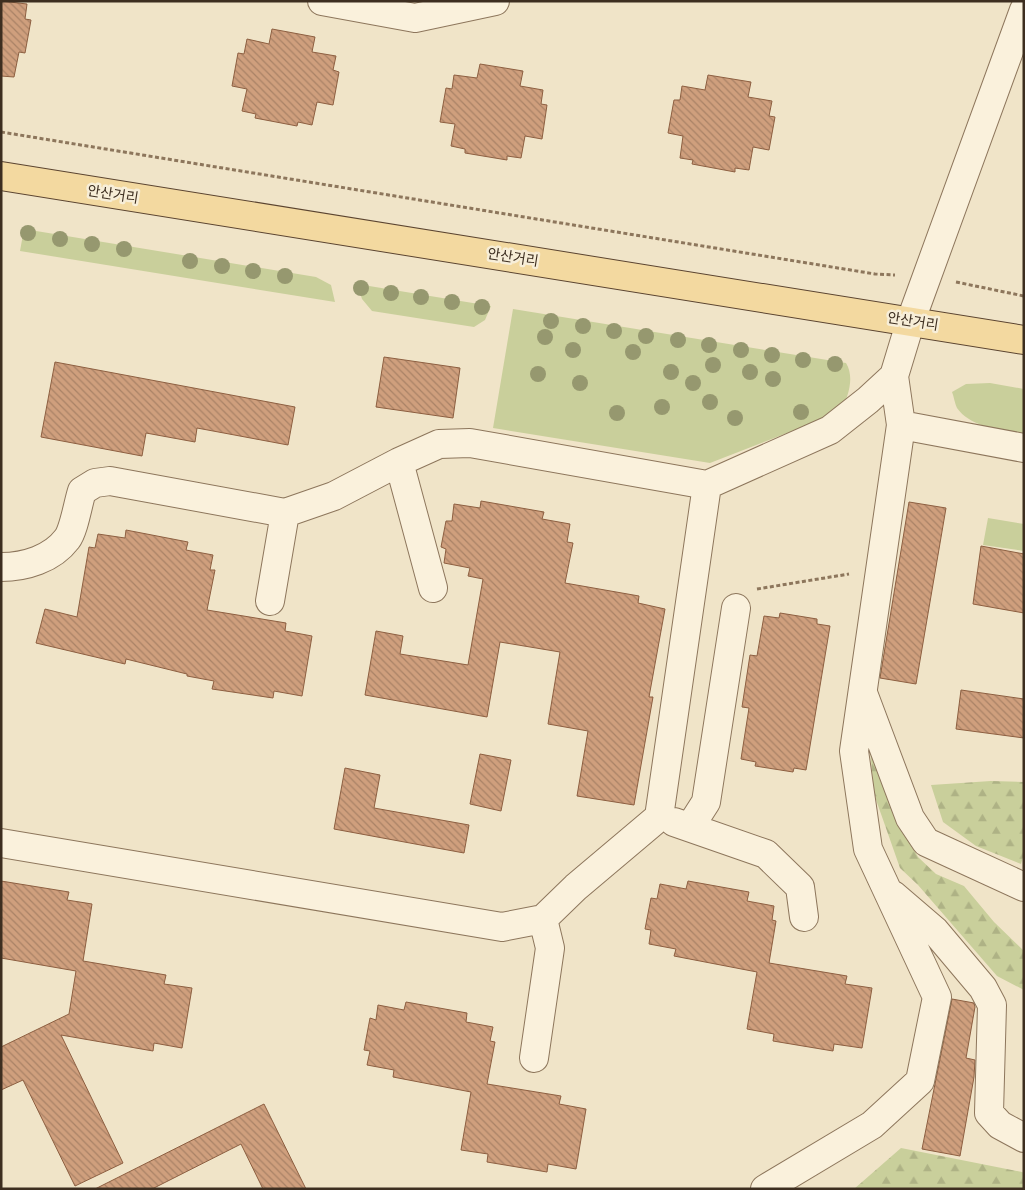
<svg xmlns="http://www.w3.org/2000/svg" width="1025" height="1190" font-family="Georgia,'Noto Sans KR',serif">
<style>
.green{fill:#c9cf9b}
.forest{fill:url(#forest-firs)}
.building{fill:url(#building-back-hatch);stroke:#8d5f41}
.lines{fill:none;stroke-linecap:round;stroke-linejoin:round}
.minor-casing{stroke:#8d765c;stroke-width:30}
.major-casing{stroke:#5b4430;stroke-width:30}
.path{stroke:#8d765c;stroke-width:3;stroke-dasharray:4 2.5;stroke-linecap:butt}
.minor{stroke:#faf1dc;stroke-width:28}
.major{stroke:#f3d9a0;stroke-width:28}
.tree{fill:#96986f}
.labels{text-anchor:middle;stroke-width:5;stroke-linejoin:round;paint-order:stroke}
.street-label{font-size:14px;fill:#3d2e20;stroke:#f7eed8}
</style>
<defs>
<pattern id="forest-firs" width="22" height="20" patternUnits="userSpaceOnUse" patternTransform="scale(1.25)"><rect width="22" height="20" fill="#c9cf9b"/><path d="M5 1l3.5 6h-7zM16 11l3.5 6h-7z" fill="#aeb285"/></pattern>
<pattern id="building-back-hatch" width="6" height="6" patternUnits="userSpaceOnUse" patternTransform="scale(1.25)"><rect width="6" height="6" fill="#cf9f7d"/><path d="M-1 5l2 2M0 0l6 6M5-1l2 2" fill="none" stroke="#a98266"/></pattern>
</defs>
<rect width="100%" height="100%" fill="#f0e4c8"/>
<path class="green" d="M 24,229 L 316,277 L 331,285 L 335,302 L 20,251 Z
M 357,284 L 491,306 L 485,320 L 474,327 L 372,311 L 362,299 Z
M 513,309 L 846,363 C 855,378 848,396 841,412 L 710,463 L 493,428 Z
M 990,383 L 1024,389 L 1024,434 C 1003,431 970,427 957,408 C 955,404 954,397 952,392 L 966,384 Z
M 988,518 L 1024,524 L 1024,551 L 983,545 Z"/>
<path class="forest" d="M 869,738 L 898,822 L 918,857 L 936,874 L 964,886 L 994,922 L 1024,951 L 1024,990 L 997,976 L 918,885 L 900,868 L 874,794 Z
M 991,781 L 1024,782 L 1024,854 L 1021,864 L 976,846 L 943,822 L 931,785 Z
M 901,1148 L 1022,1172 L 1024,1173 L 1024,1189 L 854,1189 Z"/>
<path class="building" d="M 1,1 L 27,4 L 25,19 L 31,20 L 25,53 L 19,52 L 14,77 L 1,76 Z
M 272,29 L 315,37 L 312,52 L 336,56 L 333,70 L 339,72 L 333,105 L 317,102 L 312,125 L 298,122 L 297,126 L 255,118 L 256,114 L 242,111 L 247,89 L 232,86 L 238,53 L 244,54 L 247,39 L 269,44 Z
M 480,64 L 523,71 L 520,86 L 543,90 L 541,104 L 547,105 L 542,139 L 525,136 L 521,158 L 507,156 L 507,160 L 465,153 L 465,149 L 451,146 L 455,124 L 440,122 L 446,88 L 452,89 L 454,75 L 477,78 Z
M 708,75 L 751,82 L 748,97 L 772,101 L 769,116 L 775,117 L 769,150 L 753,147 L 749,170 L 735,168 L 735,172 L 692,164 L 693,160 L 680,158 L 683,136 L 668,133 L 674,100 L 680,100 L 682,86 L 705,90 Z
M 384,357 L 460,368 L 453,418 L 376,407 Z
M 55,362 L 295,407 L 288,445 L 197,428 L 195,442 L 146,433 L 142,456 L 41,437 Z
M 481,501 L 544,512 L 542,519 L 570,524 L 567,542 L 573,543 L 565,583 L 639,596 L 638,603 L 665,609 L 649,697 L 653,697 L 634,805 L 577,796 L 588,731 L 548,724 L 560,652 L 500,642 L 487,717 L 365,695 L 376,631 L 403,636 L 400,654 L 468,665 L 483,579 L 468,576 L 470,568 L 444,563 L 446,549 L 441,547 L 446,521 L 452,521 L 454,504 L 480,508 Z
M 909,502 L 946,508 L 916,684 L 880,678 Z
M 126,530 L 188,542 L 186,550 L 213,555 L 210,570 L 215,570 L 207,610 L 286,623 L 285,631 L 312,636 L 302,696 L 274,691 L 273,698 L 212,689 L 214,681 L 187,676 L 187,674 L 126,659 L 125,664 L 36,643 L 45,609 L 77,617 L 89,547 L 95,548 L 98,534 L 125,538 Z
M 981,546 L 1024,554 L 1024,613 L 973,604 Z
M 780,613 L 817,619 L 817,624 L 830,626 L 806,770 L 794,768 L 793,772 L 755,766 L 756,762 L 741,759 L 749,708 L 742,707 L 750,655 L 757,656 L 764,616 L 779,618 Z
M 961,690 L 1024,699 L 1024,738 L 956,729 Z
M 480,754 L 511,760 L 501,811 L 470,804 Z
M 345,768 L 380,775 L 374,808 L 469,825 L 464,853 L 334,829 Z
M 1,881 L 69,892 L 67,900 L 92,904 L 83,961 L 166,975 L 164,984 L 192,988 L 182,1048 L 154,1043 L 153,1051 L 61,1035 L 123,1163 L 75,1186 L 23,1080 L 1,1090 L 1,1047 L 69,1014 L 76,971 L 1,958 Z
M 688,881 L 749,892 L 747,901 L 774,906 L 772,920 L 776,921 L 769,963 L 847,976 L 845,984 L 872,988 L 862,1048 L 834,1044 L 833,1051 L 773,1041 L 774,1034 L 747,1029 L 757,972 L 674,956 L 676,949 L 649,944 L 651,930 L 645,929 L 651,898 L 657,899 L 660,884 L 686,889 Z
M 952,999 L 974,1003 L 975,1007 L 966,1058 L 975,1060 L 974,1077 L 960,1156 L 922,1149 Z
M 406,1002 L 467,1013 L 466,1022 L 493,1027 L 490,1041 L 495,1042 L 487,1084 L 561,1096 L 559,1104 L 586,1109 L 576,1169 L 548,1164 L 547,1172 L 487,1162 L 488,1154 L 461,1150 L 471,1092 L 393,1077 L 394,1070 L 367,1065 L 370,1051 L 364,1050 L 370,1018 L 376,1020 L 378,1005 L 404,1010 Z
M 264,1104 L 306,1189 L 263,1189 L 241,1144 L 152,1189 L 95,1189 Z"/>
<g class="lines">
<g class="minor-casing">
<path id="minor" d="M 322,1 L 415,18 L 495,1
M 1024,10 L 911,320 L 894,376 L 901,425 L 1024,448
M 399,462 L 433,588
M 1,567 C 25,567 52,559 67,539 C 74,530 78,503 82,491 L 95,483 L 110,481 L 285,513 L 334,496 L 399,462 L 439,444 L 470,443 L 707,485 L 830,430 L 868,400 L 894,376
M 270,601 L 285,513
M 863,693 L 910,818 L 926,842 L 1024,887
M 674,822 L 766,854 L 800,887 L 804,917
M 690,827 L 706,802 L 736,608
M 1,843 L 502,927 L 543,919 L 576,887 L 659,817 L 707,485
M 893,895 L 935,931 L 983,988 L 992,1005 L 989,1113 L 1000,1125 L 1024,1138
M 534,1058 L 550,948 L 543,919
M 765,1189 L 872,1125 L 920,1081 L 937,997 L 868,849 L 854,751 L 901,425"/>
</g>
<g class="major-casing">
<path id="major" d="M 1,176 L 1024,340"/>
</g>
<path class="path" d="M 1,132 L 875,274 L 895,275
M 956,282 L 1024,296
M 757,589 L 849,574"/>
<use href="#minor" class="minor"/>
<use href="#major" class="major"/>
</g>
<g class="tree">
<circle cx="28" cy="233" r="8"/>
<circle cx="60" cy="239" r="8"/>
<circle cx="92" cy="244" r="8"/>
<circle cx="124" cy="249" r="8"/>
<circle cx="190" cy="261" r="8"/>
<circle cx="222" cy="266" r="8"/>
<circle cx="253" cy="271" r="8"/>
<circle cx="285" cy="276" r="8"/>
<circle cx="361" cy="288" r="8"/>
<circle cx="391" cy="293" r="8"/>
<circle cx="421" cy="297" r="8"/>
<circle cx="452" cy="302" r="8"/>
<circle cx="482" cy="307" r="8"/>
<circle cx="551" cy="321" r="8"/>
<circle cx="583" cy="326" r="8"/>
<circle cx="614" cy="331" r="8"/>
<circle cx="646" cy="336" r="8"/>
<circle cx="545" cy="337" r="8"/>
<circle cx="678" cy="340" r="8"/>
<circle cx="709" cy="345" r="8"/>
<circle cx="573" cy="350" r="8"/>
<circle cx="741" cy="350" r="8"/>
<circle cx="633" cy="352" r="8"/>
<circle cx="772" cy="355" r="8"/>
<circle cx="803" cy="360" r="8"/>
<circle cx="835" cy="364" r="8"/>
<circle cx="713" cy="365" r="8"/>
<circle cx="671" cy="372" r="8"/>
<circle cx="750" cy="372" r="8"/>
<circle cx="538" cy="374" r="8"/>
<circle cx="773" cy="379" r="8"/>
<circle cx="580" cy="383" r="8"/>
<circle cx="693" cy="383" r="8"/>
<circle cx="710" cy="402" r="8"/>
<circle cx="662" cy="407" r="8"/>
<circle cx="801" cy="412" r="8"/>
<circle cx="617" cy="413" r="8"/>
<circle cx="735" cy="418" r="8"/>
</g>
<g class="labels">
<g class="street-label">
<text transform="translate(113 194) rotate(9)" y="5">안산거리</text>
<text transform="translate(513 257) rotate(9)" y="5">안산거리</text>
<text transform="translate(913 321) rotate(9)" y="5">안산거리</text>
</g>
</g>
<rect width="1025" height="1190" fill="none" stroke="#3d2e20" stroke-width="5"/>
</svg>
